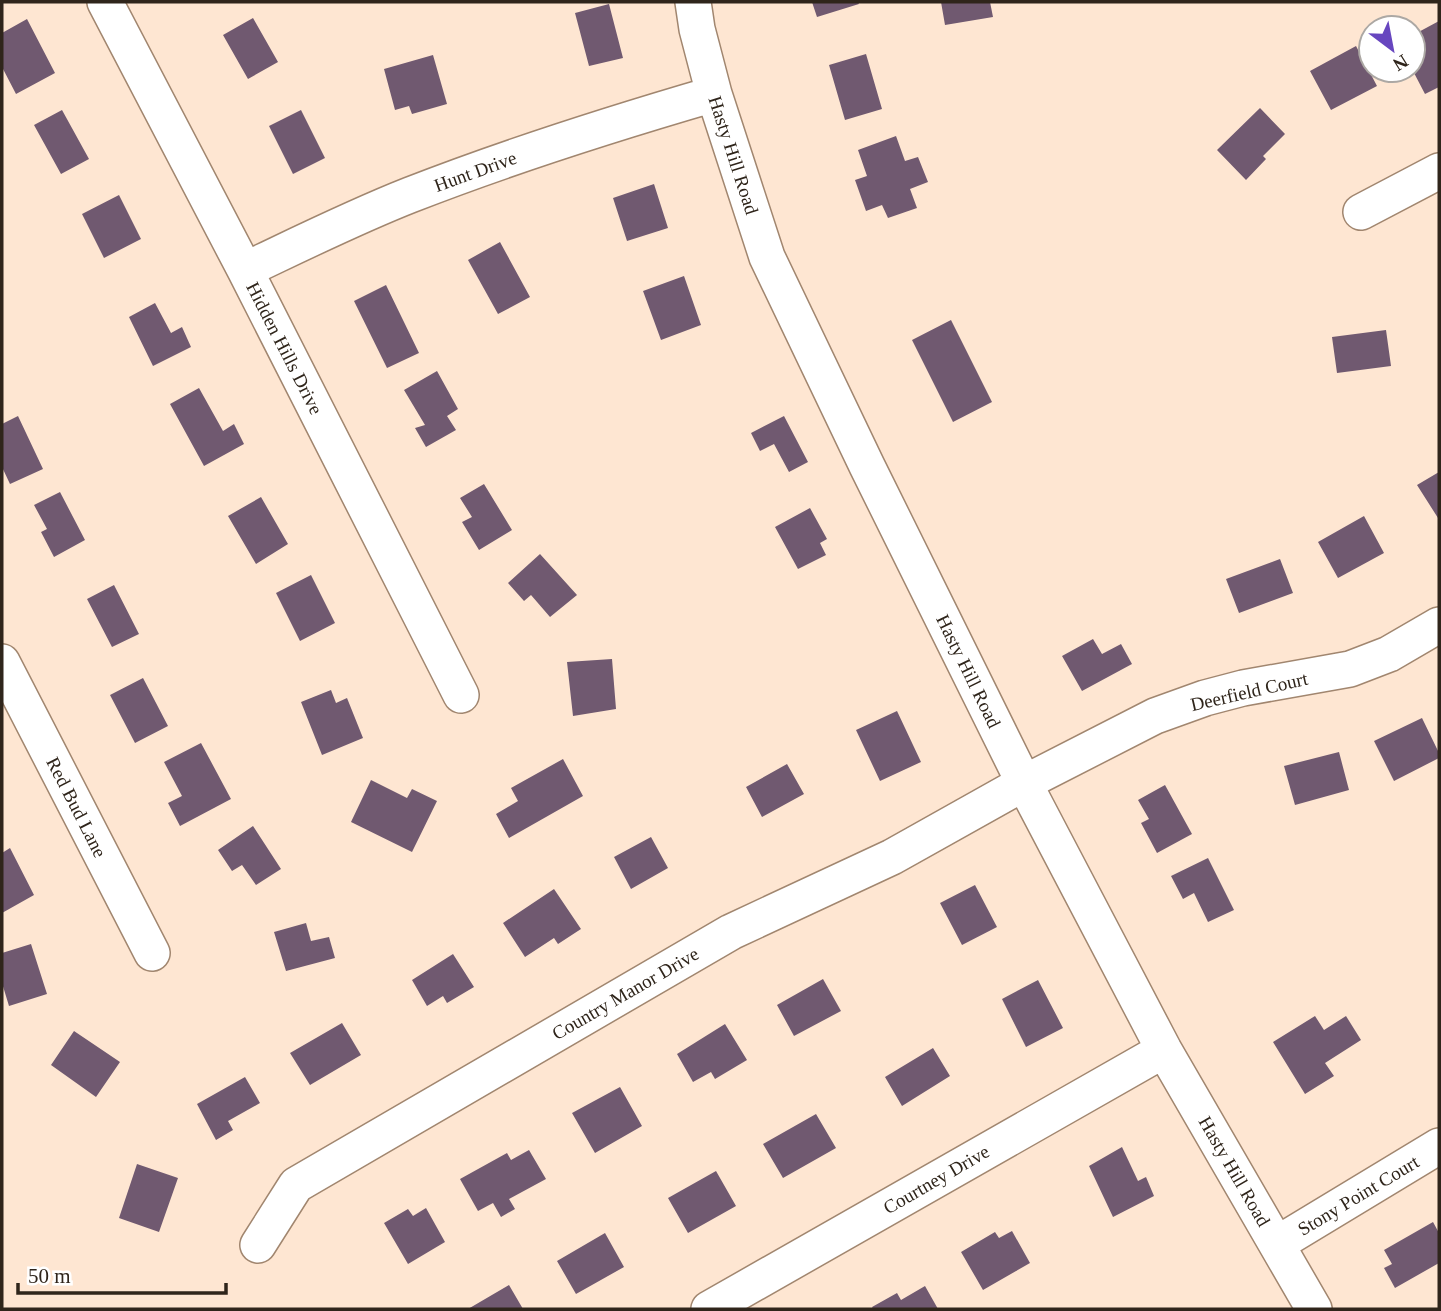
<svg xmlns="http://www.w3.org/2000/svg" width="1441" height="1311" font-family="Georgia,serif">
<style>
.building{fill:#705970}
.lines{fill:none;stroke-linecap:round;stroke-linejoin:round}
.minor-casing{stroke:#a1866f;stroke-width:38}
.minor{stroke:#fff;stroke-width:35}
.labels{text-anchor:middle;stroke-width:7;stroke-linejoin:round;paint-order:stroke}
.street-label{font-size:19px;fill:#2f251b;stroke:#fff}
</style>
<rect width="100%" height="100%" fill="#fee6d2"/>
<path class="building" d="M 812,2 L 858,2 L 859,4 L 817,17 Z
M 941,2 L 990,2 L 993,17 L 945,25 Z
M 609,4 L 623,58 L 589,66 L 575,13 Z
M 253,18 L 278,62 L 248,79 L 223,35 Z
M 27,19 L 55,73 L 16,94 L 2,67 L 2,33 Z
M 1439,21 L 1439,87 L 1425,94 L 1413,71 L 1413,35 Z
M 1356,46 L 1377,86 L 1331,110 L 1310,71 Z
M 866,54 L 882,109 L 845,120 L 829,65 Z
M 433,55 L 447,104 L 412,114 L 409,106 L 395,110 L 384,69 Z
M 1260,108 L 1285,134 L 1263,156 L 1266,159 L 1246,180 L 1217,150 Z
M 62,110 L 89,159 L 61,174 L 34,125 Z
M 301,110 L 325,158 L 293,174 L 269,126 Z
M 896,136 L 905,161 L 918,157 L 928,182 L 910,189 L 917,208 L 888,218 L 882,205 L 866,211 L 855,180 L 867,176 L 858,150 Z
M 654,184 L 668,228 L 627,241 L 613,198 Z
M 119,195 L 141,239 L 104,258 L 82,214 Z
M 500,242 L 530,297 L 498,314 L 468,260 Z
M 684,276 L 701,325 L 661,340 L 643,291 Z
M 386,285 L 419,353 L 387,368 L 354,301 Z
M 155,303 L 171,333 L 182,327 L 191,347 L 153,366 L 129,317 Z
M 951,320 L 992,402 L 953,422 L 912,340 Z
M 1386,330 L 1391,366 L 1337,373 L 1332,337 Z
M 437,371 L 458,409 L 447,416 L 456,430 L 426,447 L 415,428 L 425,425 L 404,390 Z
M 199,388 L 223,431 L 234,424 L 244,444 L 204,466 L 170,404 Z
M 18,416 L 43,469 L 10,484 L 2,467 L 2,424 Z
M 784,416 L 808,462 L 789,472 L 774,444 L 760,451 L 751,433 Z
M 1439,472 L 1439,517 L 1438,518 L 1417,485 Z
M 484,484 L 512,530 L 479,550 L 462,522 L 472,517 L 460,498 Z
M 60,492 L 85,540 L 54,557 L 41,532 L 47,529 L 34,505 Z
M 261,497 L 288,544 L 256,564 L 228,516 Z
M 810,508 L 827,539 L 820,543 L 826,555 L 798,569 L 775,527 Z
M 1364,516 L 1384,553 L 1338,578 L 1318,542 Z
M 540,554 L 577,595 L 550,617 L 531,595 L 524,601 L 508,583 Z
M 1280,559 L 1293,593 L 1239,613 L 1226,579 Z
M 311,575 L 335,623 L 300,641 L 276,593 Z
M 114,585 L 139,634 L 112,647 L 87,599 Z
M 1093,639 L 1102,654 L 1121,644 L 1132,664 L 1082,691 L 1062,656 Z
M 612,659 L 616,709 L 573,716 L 567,662 Z
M 143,678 L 168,726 L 135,743 L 110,695 Z
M 331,690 L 336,703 L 347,698 L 363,738 L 322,755 L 301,702 Z
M 897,711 L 921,762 L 880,781 L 856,730 Z
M 1422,718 L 1439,753 L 1439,758 L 1394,781 L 1374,741 Z
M 201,743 L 231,799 L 180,826 L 168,803 L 182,796 L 164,762 Z
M 1339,752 L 1349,790 L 1295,805 L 1284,766 Z
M 563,759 L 583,796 L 509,838 L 496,814 L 518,801 L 511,788 Z
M 787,764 L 804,794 L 762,817 L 746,787 Z
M 371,780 L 407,798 L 412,789 L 437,801 L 412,852 L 351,822 Z
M 1165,785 L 1192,834 L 1157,853 L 1141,823 L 1149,819 L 1138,800 Z
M 253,826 L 281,869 L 256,885 L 242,865 L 232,871 L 218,850 Z
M 651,837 L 668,868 L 631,889 L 614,857 Z
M 10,848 L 34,895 L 2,913 L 2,853 Z
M 1208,858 L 1234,910 L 1208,922 L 1194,893 L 1183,899 L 1171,876 Z
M 975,885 L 997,927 L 962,945 L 940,903 Z
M 554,889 L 581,929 L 558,944 L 554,938 L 525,957 L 503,923 Z
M 306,923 L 311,941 L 329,937 L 335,958 L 286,971 L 274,932 Z
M 31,944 L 47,994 L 9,1006 L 2,983 L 2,953 Z
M 453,954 L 474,987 L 447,1003 L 443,996 L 427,1006 L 412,980 Z
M 823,979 L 841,1011 L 794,1036 L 777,1005 Z
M 1038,980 L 1063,1028 L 1026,1047 L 1002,999 Z
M 1315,1016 L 1324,1030 L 1346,1016 L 1361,1040 L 1325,1063 L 1334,1076 L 1305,1094 L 1273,1042 Z
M 342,1023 L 361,1055 L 310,1085 L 290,1053 Z
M 725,1024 L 747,1060 L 715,1079 L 711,1072 L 693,1082 L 677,1054 Z
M 74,1031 L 120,1062 L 96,1097 L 51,1065 Z
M 933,1048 L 950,1076 L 902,1106 L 885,1077 Z
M 245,1077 L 260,1103 L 228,1121 L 233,1130 L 216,1140 L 197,1104 Z
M 620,1087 L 642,1126 L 595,1153 L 572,1113 Z
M 816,1114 L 836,1148 L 783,1178 L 763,1144 Z
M 1122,1147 L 1138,1181 L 1146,1177 L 1154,1196 L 1113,1217 L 1089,1166 Z
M 529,1150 L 546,1179 L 509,1199 L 515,1209 L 501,1217 L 493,1203 L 478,1211 L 460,1179 L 507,1153 L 511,1160 Z
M 137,1164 L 178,1178 L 159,1232 L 119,1218 Z
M 716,1171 L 736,1206 L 688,1233 L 668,1198 Z
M 426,1208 L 445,1242 L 408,1264 L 384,1223 L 408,1209 L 413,1216 Z
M 1433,1222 L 1439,1233 L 1439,1263 L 1395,1288 L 1384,1268 L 1392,1264 L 1384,1250 Z
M 1012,1231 L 1030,1263 L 983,1290 L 961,1252 L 995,1232 L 999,1238 Z
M 605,1233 L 624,1267 L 576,1294 L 557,1261 Z
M 509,1285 L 523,1309 L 468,1309 Z
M 925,1286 L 938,1309 L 873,1309 L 872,1307 L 897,1293 L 901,1300 Z"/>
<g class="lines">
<g class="minor-casing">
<path id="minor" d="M 105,2 L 245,270 L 461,695
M 693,2 L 697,29 L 714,94 L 767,257 L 867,466 L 1024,783 L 1164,1050 L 1314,1309
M 1361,212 L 1439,171
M 245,270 C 300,244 354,217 410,195 C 510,156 611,124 714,94
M 2,662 L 152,953
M 1277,1244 L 1439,1146
M 258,1245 L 296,1185 L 731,932 L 892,857 L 1024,783 L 1155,716 L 1205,698 L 1243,688 L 1350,669 L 1389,654 L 1439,625
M 709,1309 L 1164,1050"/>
</g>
<use href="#minor" class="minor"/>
</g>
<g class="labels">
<g class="street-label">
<text transform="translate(734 155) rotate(72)" y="7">Hasty Hill Road</text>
<text transform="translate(475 171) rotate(-20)" y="7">Hunt Drive</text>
<text transform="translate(285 348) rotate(63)" y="7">Hidden Hills Drive</text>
<text transform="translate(969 671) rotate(64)" y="7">Hasty Hill Road</text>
<text transform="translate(1249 691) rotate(-13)" y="7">Deerfield Court</text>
<text transform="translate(77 807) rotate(63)" y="7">Red Bud Lane</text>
<text transform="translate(625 993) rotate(-30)" y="7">Country Manor Drive</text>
<text transform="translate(1235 1171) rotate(60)" y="7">Hasty Hill Road</text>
<text transform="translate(936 1179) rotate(-30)" y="7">Courtney Drive</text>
<text transform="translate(1358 1195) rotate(-31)" y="7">Stony Point Court</text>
</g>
</g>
<rect width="1441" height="1311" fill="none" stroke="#2f251b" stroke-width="7"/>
<g transform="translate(1392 49) rotate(148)"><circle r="33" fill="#ffffff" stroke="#aca8a4" stroke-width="2"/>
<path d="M0-5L12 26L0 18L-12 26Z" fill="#6746bf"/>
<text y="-10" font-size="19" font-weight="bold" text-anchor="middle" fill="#2f251b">N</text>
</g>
<path d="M18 1283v10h208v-10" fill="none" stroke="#2f251b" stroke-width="3.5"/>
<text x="28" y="1283" font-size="21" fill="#2f251b" stroke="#ffffff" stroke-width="5" paint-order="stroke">50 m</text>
</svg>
